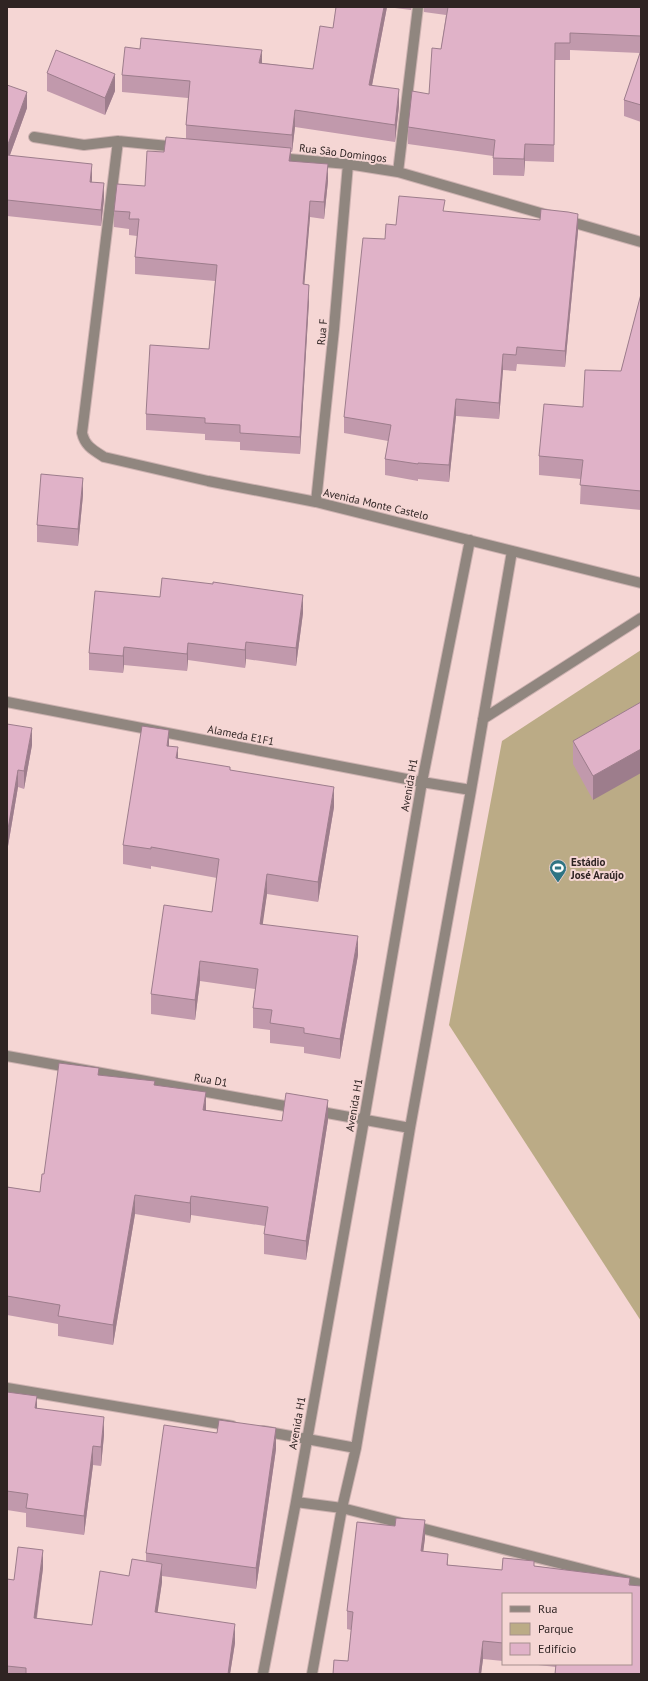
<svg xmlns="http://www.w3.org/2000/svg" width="648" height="1681" font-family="'PT Sans',sans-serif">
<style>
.green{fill:#bbab86}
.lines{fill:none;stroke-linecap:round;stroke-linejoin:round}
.minor-casing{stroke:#cdb2b1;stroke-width:12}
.minor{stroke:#90867f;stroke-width:10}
.wall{fill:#c199ac}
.shaded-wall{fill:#9d7d8c}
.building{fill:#e0b2c8;stroke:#9d7d8c}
.labels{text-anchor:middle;stroke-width:4;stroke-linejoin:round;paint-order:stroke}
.street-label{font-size:11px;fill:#2f2423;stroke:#f5d6d4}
.poi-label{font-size:11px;font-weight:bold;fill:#2f2423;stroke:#f5d6d4;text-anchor:start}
</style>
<rect width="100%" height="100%" fill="#f5d6d4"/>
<path class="green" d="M 641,650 L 641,1321 L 449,1025 L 502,741 Z"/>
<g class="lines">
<g class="minor-casing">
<path id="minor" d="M 34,137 L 84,145 L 118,141 L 178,147
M 118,141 L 82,433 C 85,446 93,450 104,457 L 208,481 L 316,502 L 641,583
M 278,158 L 348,164 L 398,172 L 641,242
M 398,172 L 418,7
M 316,502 L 334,329 L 348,164
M 7,702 L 422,782 L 471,790
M 483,719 L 641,618
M 7,1056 L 296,1108
M 316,1111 L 410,1128
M 7,1388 L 232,1426
M 263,1431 L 356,1448
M 296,1502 L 342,1508 L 641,1584
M 263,1674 L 296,1502 L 364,1120 L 422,782 L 470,540
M 312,1674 L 342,1508 L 356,1448 L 410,1128 L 471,790 L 512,551"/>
</g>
<use href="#minor" class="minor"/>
</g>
<path class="wall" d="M 336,7 L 412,7 L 411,10 L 387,7 L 372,85 L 399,106 L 395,142 L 295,127 L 292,152 L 291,152 L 291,161 L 328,181 L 324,219 L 310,217 L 304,284 L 309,301 L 300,454 L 240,450 L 240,442 L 205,440 L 205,434 L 146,430 L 146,414 L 209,349 L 215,281 L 135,274 L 135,257 L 137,236 L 129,235 L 129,229 L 114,227 L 114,211 L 145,186 L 164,152 L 186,139 L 186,125 L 188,98 L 122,92 L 122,75 L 262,63 L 313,69 L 333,28 Z
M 424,7 L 641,7 L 641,122 L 624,116 L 624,100 L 640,53 L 570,50 L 570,60 L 555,60 L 554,162 L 525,161 L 524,176 L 493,175 L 493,156 L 408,144 L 408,127 L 429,94 L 441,49 L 446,15 L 424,12 Z
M 47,73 L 115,91 L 105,115 L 47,91 Z
M 7,85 L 27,108 L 10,155 L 92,182 L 104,199 L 101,226 L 7,216 Z
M 445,212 L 578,231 L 565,367 L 517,364 L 516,371 L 503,370 L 499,419 L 456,416 L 449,482 L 418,479 L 418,481 L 385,475 L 385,459 L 388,441 L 344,433 L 344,417 L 385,239 Z
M 641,294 L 641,510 L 580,504 L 581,479 L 539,475 L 539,456 L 583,407 L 621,371 Z
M 83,495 L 78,546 L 37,542 L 37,525 Z
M 303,613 L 296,666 L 246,659 L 245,668 L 188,660 L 187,671 L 124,665 L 123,673 L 89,670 L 89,653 Z
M 641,702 L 593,800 L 573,764 L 573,741 Z
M 7,724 L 32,745 L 24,789 L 18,787 L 7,852 Z
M 169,746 L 178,759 L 230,770 L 334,807 L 318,902 L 267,894 L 262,924 L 358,955 L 340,1059 L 304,1053 L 304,1047 L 270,1043 L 270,1030 L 253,1028 L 253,1008 L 255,989 L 200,981 L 195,1020 L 151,1014 L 151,994 L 212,912 L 217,878 L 151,866 L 151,869 L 123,864 L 123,845 Z
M 99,1075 L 155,1085 L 206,1110 L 282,1121 L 328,1120 L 306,1260 L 264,1254 L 264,1234 L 265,1226 L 191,1215 L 190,1223 L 135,1214 L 113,1345 L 58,1336 L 58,1324 L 7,1315 L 7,1187 L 40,1192 L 44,1174 Z
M 7,1392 L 37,1408 L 104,1435 L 101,1466 L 93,1465 L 84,1535 L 26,1527 L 26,1513 L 7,1510 Z
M 276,1449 L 256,1589 L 162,1576 L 162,1582 L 157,1613 L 235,1643 L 230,1674 L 7,1674 L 7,1579 L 14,1580 L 43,1568 L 37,1618 L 92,1625 L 129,1576 L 146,1562 L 146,1553 Z
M 396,1518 L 425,1520 L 425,1538 L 423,1551 L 448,1554 L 448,1565 L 502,1570 L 503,1558 L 534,1561 L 534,1566 L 630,1578 L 630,1585 L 641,1586 L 641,1674 L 555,1674 L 556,1667 L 529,1664 L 631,1664 L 631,1594 L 503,1594 L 503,1661 L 483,1659 L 481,1674 L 333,1674 L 334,1660 L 348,1661 L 351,1630 L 347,1629 L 347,1611 L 357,1522 L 395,1526 Z"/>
<path class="shaded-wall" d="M 384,7 L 387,7 L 369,101 L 369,85 Z
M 262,50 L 262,67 L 259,63 Z
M 115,74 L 115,91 L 105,115 L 105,98 Z
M 399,89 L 399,106 L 395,142 L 395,125 Z
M 27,92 L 27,108 L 7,163 L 7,147 Z
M 295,110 L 295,127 L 292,152 L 292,135 Z
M 525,144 L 525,161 L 524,176 L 524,159 Z
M 291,148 L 291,165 L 289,161 Z
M 92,164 L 92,180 L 90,198 L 90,182 Z
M 328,164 L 328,181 L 324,219 L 324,202 Z
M 104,183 L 104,199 L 101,226 L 101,210 Z
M 310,201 L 310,217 L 303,301 L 303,284 Z
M 578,214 L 578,231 L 565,367 L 565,351 Z
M 309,285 L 309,301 L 300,454 L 300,437 Z
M 503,354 L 503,370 L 499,419 L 499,403 Z
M 456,399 L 456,416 L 449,482 L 449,465 Z
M 83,478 L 83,495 L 78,546 L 78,529 Z
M 303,595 L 303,613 L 296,666 L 296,648 Z
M 246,642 L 246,659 L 245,668 L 245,650 Z
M 188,643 L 188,660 L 187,671 L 187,654 Z
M 124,647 L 124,665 L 123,673 L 123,656 Z
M 32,728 L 32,745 L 24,789 L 24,771 Z
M 169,730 L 169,750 L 167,746 Z
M 178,747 L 178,767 L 176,758 Z
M 641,749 L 641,773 L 593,800 L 593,776 Z
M 18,770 L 18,787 L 7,852 L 7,835 Z
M 334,787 L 334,807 L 318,902 L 318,882 Z
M 267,874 L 267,894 L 260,944 L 260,924 Z
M 358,936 L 358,955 L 340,1059 L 340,1039 Z
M 200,961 L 200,981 L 195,1020 L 195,1000 Z
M 206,1092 L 206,1112 L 203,1110 Z
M 328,1100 L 328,1120 L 306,1260 L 306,1241 Z
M 135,1195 L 135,1214 L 113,1345 L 113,1325 Z
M 191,1196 L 191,1215 L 190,1223 L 190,1203 Z
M 37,1396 L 37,1415 L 35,1408 Z
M 104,1417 L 104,1435 L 101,1466 L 101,1447 Z
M 276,1428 L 276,1449 L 256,1589 L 256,1568 Z
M 93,1446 L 93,1465 L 84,1535 L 84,1516 Z
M 425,1520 L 425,1538 L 421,1569 L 421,1551 Z
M 43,1550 L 43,1568 L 34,1636 L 34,1618 Z
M 162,1564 L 162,1582 L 155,1630 L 155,1612 Z
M 235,1624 L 235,1643 L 230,1674 L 228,1674 Z
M 483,1641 L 483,1659 L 481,1674 L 479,1674 Z"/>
<path class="building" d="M 336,7 L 384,7 L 369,85 L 399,89 L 395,125 L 295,110 L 292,135 L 186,125 L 190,81 L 122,75 L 125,47 L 140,49 L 141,38 L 262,50 L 259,63 L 313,69 L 320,26 L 333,28 Z
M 448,7 L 641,7 L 641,36 L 570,33 L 570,43 L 555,43 L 554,145 L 525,144 L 524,159 L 493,158 L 495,140 L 408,127 L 412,91 L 429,94 L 432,48 L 441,49 Z
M 56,50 L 115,74 L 105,98 L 47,73 Z
M 641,50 L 641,105 L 624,100 Z
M 7,85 L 27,92 L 7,147 Z
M 166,137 L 291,148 L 289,161 L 328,164 L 324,202 L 310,201 L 303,284 L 309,285 L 300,437 L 240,433 L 240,425 L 205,423 L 205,418 L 146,414 L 150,345 L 209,349 L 217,265 L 135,257 L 139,219 L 129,219 L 130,212 L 114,211 L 117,184 L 145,186 L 147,151 L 164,152 Z
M 7,155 L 92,164 L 90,182 L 104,183 L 101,210 L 7,200 Z
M 399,196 L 445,200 L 443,211 L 540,220 L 541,209 L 568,212 L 578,214 L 565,351 L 517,347 L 516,355 L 503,354 L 499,403 L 456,399 L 449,465 L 418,463 L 418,464 L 385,459 L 391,425 L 344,417 L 363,238 L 385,239 L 386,224 L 396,225 Z
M 641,294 L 641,491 L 580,485 L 583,460 L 539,456 L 544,404 L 583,407 L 585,370 L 621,371 Z
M 41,474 L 83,478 L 78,529 L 37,525 Z
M 162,578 L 213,584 L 213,582 L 303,595 L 296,648 L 246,642 L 245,650 L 188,643 L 187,654 L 124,647 L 123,656 L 89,653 L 95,591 L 160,597 Z
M 641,702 L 641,749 L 593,776 L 573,741 Z
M 7,724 L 32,728 L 24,771 L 18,770 L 7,835 Z
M 142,726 L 169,730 L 167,746 L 178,747 L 176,758 L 230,767 L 230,770 L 334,787 L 318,882 L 267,874 L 260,924 L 358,936 L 340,1039 L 304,1033 L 304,1028 L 270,1023 L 272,1010 L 253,1008 L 258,969 L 200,961 L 195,1000 L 151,994 L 164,905 L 212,912 L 219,859 L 151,847 L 151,849 L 123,845 Z
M 59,1063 L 99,1068 L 98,1075 L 155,1081 L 154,1085 L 206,1092 L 203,1110 L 282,1121 L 286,1093 L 328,1100 L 306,1241 L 264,1234 L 268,1207 L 191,1196 L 190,1203 L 135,1195 L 113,1325 L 58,1316 L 60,1305 L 7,1296 L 7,1187 L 40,1192 L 42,1174 L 44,1174 Z
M 7,1392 L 37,1396 L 35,1408 L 104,1417 L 101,1447 L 93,1446 L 84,1516 L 26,1508 L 28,1494 L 7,1491 Z
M 219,1420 L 276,1428 L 256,1568 L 146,1553 L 164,1425 L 217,1433 Z
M 396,1518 L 425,1520 L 421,1551 L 448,1554 L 447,1565 L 502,1570 L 503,1558 L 534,1561 L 534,1566 L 630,1578 L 629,1585 L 641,1586 L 641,1674 L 555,1674 L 556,1664 L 631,1664 L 631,1594 L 503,1594 L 503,1643 L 483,1641 L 479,1674 L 333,1674 L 334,1660 L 348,1661 L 353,1612 L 347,1611 L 357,1522 L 395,1526 Z
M 18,1547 L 43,1550 L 34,1618 L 92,1625 L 100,1571 L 129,1576 L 132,1559 L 162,1564 L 155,1612 L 235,1624 L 228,1674 L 26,1674 L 26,1668 L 7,1666 L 7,1579 L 14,1580 Z"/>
<defs>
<g id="stadium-pin" transform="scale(0.9)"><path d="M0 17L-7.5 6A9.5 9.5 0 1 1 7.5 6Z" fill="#2f7483" stroke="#f5d6d4"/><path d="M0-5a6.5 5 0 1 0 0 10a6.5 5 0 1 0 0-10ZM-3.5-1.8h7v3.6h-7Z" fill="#fff"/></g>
</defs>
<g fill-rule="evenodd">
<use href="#stadium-pin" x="558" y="868"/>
</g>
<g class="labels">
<g class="street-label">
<text transform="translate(343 153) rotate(7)" y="4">Rua São Domingos</text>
<text transform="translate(322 332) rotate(-85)" y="4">Rua F</text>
<text transform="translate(376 504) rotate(13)" y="4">Avenida Monte Castelo</text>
<text transform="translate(241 735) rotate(11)" y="4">Alameda E1F1</text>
<text transform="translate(409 785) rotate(-80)" y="4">Avenida H1</text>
<text transform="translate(211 1080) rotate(10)" y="4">Rua D1</text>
<text transform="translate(354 1105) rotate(-80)" y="4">Avenida H1</text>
<text transform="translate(297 1423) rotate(-80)" y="4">Avenida H1</text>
</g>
<g class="poi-label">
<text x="571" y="866">Estádio<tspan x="571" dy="13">José Araújo</tspan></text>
</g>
</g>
<rect width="648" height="1681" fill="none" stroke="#2f2423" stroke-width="16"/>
<rect x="502" y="1593" width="130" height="72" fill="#f5d6d4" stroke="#a68f8d"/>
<rect x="510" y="1606" width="20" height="6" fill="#90867f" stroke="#a68f8d"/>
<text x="538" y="1613" font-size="12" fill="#2f2423">Rua</text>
<rect x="510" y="1623" width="20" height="12" fill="#bbab86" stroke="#a68f8d"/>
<text x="538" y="1633" font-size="12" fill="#2f2423">Parque</text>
<rect x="510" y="1643" width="20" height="12" fill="#e0b2c8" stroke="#a68f8d"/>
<text x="538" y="1653" font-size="12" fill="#2f2423">Edifício</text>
</svg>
